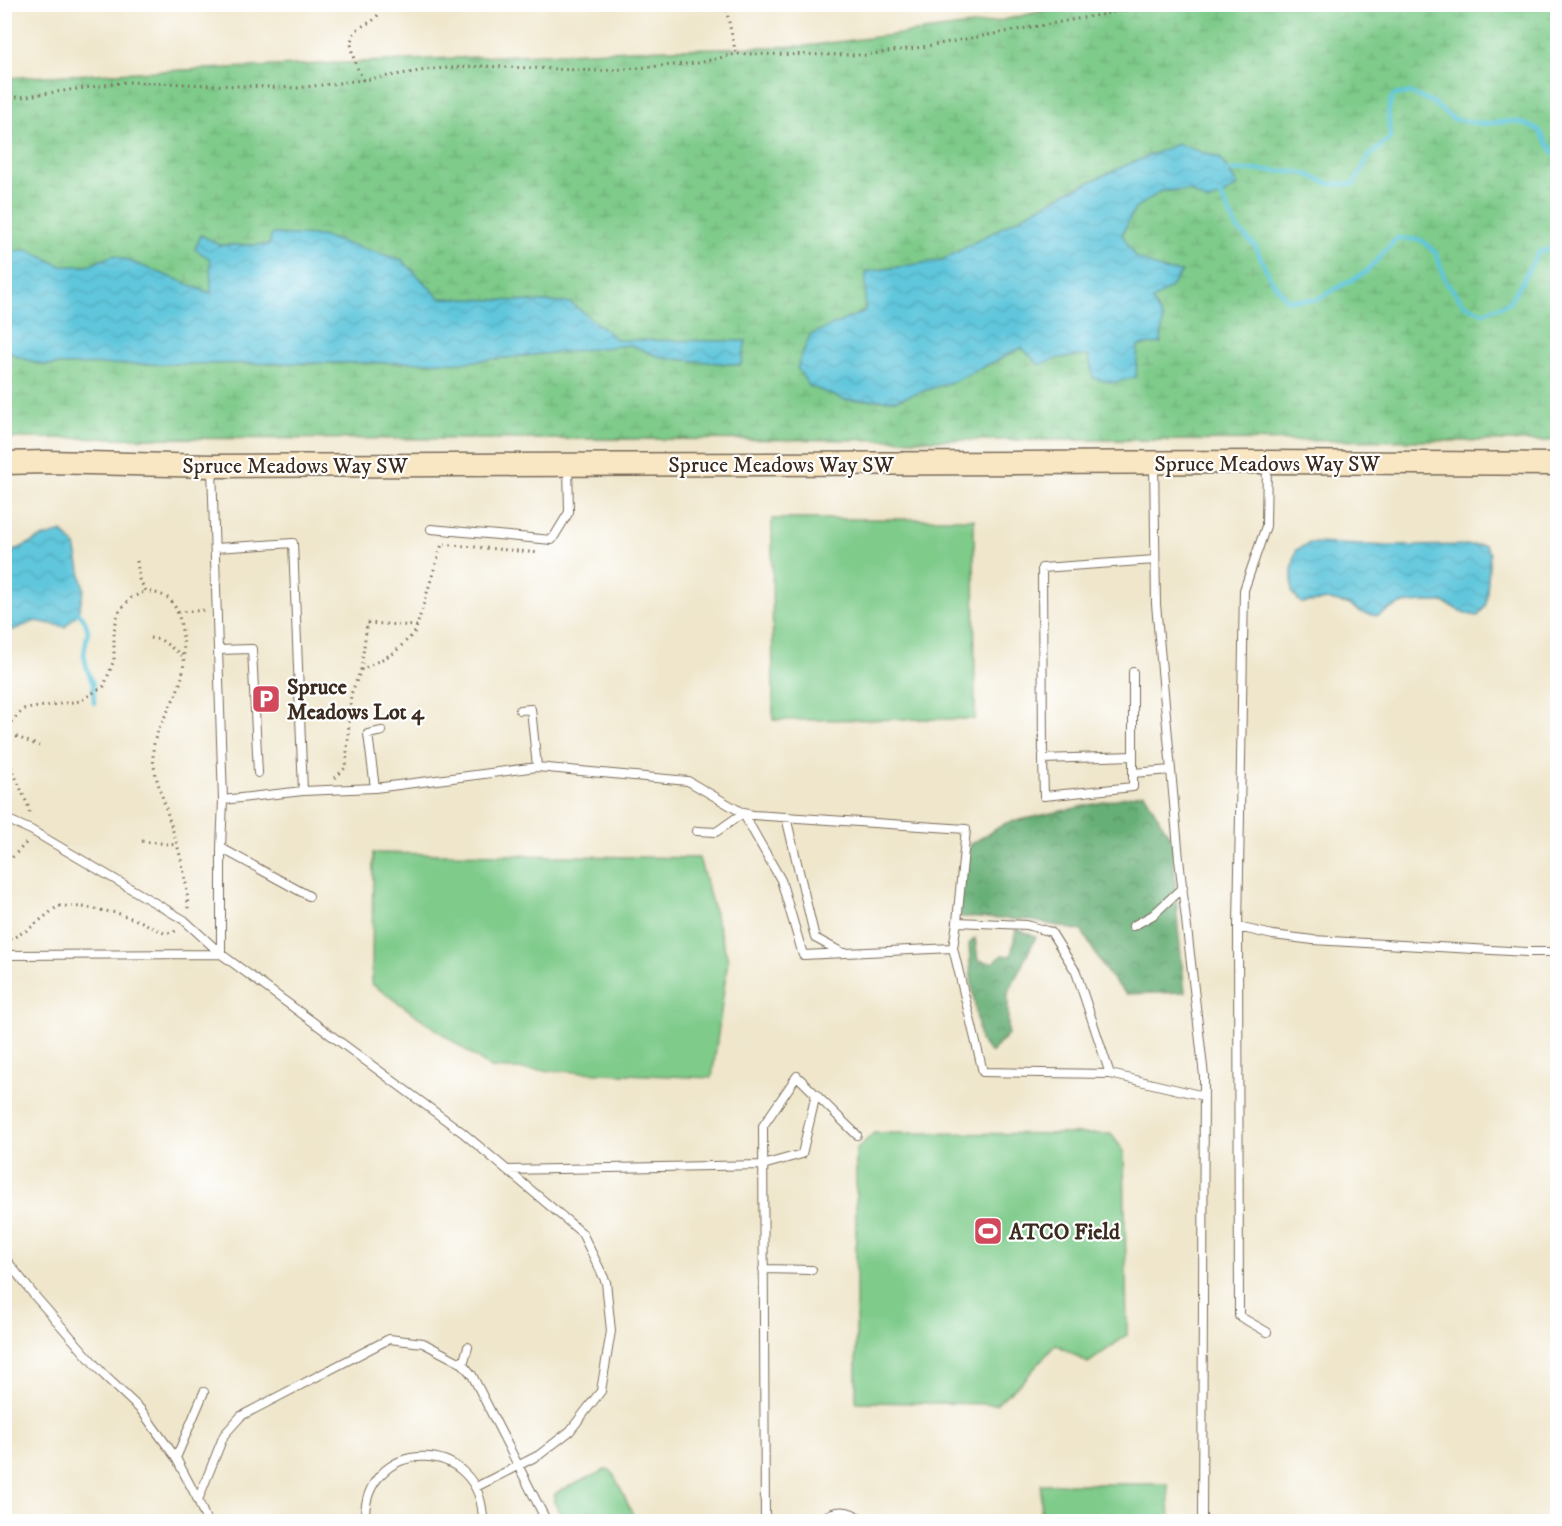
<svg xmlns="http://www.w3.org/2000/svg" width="1562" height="1526" font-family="'IM FELL DW Pica',serif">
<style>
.forest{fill:url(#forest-crowns);stroke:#506c4a;stroke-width:1.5}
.wetland{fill:url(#wetland-marsh);stroke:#5c7a54;stroke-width:1.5}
.garden{fill:#7ecb8a;stroke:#5c7a54;stroke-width:1.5}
.water{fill:url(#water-waves);stroke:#4d787d;stroke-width:1.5}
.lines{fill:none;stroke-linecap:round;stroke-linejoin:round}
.stream{stroke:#5fc6dc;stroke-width:4.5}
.service-casing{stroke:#7a6c5b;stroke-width:10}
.secondary-casing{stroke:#7a6c5b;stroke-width:25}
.path{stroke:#7a6c5b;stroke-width:3;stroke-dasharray:1.5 4.5;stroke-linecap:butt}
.service{stroke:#fff;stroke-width:8}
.secondary{stroke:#f9e7c3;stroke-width:22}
.labels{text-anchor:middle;stroke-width:4.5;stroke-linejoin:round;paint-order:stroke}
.street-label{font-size:22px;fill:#3b2a1e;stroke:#fff}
.poi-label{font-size:22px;font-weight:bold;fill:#3b2a1e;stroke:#fff;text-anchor:start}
</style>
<defs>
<pattern id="forest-crowns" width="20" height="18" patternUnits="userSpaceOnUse" patternTransform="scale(1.5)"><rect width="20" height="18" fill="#66af76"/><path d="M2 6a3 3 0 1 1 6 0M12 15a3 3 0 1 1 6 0" fill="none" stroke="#558f60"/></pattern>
<pattern id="wetland-marsh" width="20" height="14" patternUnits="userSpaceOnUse" patternTransform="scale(1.5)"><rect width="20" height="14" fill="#7ecb8a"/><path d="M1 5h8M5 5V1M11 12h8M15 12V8" fill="none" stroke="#6eae77"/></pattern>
<pattern id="water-waves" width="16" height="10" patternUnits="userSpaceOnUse" patternTransform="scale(1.5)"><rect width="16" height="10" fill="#5fc6dc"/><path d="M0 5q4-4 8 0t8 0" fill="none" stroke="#53aabc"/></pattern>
</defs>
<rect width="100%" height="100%" fill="#fff"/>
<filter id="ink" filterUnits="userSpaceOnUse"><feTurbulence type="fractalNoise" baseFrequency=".0167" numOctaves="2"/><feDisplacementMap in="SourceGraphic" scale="12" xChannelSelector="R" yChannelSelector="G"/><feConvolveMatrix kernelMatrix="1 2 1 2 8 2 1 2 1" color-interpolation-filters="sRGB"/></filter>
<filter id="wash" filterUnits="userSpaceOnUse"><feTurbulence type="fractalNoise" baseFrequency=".008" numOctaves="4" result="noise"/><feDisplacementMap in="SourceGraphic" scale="24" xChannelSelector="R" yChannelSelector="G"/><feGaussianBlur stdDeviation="1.35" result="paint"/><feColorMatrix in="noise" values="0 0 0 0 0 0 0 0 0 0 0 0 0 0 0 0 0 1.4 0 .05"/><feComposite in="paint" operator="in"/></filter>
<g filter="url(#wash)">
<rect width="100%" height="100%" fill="#efe6cb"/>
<path class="forest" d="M 1144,793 L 1173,842 L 1178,928 L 1185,992 L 1126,994 L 1108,974 L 1082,931 L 1028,920 L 961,917 L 958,882 L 971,844 L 1006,823 Z
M 1016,929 L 1036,937 L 1008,993 L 1008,1034 L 991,1053 L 980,1041 L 971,977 L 969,944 L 975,938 L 978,960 L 993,963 L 1002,955 L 1011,956 Z"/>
<path class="wetland" d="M 1075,4 L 1557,5 L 1557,441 L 5,438 L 4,78 L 633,50 L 806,46 L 994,22 Z"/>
<path class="garden" d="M 772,519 L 974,519 L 975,719 L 773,720 Z
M 373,853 L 699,858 L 728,960 L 712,1078 L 491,1068 L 372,984 Z
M 874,1133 L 1111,1134 L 1124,1151 L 1127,1335 L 1088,1363 L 1056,1344 L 1024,1380 L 996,1404 L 856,1402 L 856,1150 Z
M 605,1470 L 610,1471 L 613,1473 L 636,1521 L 564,1521 L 554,1502 L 554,1496 L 557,1492 Z
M 1041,1484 L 1168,1484 L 1170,1521 L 1041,1521 Z"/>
<path class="water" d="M 1177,144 L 1220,158 L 1238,186 L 1221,196 L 1208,202 L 1190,191 L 1161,191 L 1135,209 L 1122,234 L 1135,257 L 1163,270 L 1182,272 L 1170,288 L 1152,301 L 1163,319 L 1161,343 L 1138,346 L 1136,377 L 1114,383 L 1093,378 L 1089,356 L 1059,358 L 1039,365 L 1022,348 L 955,381 L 896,400 L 845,400 L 809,386 L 797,368 L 810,335 L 865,311 L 866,272 L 942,260 L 1069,191 L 1129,164 Z
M 272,234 L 321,236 L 402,260 L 440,298 L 571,303 L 618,340 L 746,341 L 741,365 L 663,358 L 630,345 L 466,362 L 44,365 L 15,356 L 5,348 L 5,252 L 28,250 L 62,266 L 87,266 L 114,255 L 211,293 L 210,259 L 195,249 L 201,235 L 220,245 L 269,245 Z
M 62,532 L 75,545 L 84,589 L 78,613 L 65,627 L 36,621 L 10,631 L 5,636 L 5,555 L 38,539 Z
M 1310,543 L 1391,546 L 1485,545 L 1490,554 L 1486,604 L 1478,616 L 1467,614 L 1443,602 L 1423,602 L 1400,604 L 1378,616 L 1362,613 L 1350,605 L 1330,600 L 1301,603 L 1292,593 L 1292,571 L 1296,550 Z"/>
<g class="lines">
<path class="stream" d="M 1228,171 L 1264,170 L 1304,173 L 1330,184 L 1354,184 L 1368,158 L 1390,138 L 1388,112 L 1393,95 L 1409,93 L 1430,101 L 1453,119 L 1482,124 L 1515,121 L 1538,129 L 1558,159
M 1221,196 L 1237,228 L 1255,246 L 1270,278 L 1287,300 L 1316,300 L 1366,272 L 1397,238 L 1421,240 L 1436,253 L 1446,282 L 1464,304 L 1483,313 L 1508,303 L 1520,285 L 1538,253 L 1556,246
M 78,613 L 84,619 L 88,630 L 84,654 L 87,669 L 93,684 L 94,703"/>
</g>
</g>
<g filter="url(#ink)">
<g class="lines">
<g class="service-casing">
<path id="service" d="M 1154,463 L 1156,604 L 1179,859 L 1204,1076 L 1202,1522
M 1267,463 L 1266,526 L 1244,590 L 1238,927 L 1239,1316 L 1267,1332
M 212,468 L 223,800 L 221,848 L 221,954
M 431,529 L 552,540 L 569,512 L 568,465
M 215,548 L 293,543 L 303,791
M 218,650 L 252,649 L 258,773
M 520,710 L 531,709 L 537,767
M 1133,756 L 1043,759 L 1042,568 L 1155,560
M 1043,759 L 1044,796 L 1133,787 L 1133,672
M 1133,773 L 1171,770
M 375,788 L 368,734 L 382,731
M 223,800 L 303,791 L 375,788 L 537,767 L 688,781 L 743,813 L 781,880 L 803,955 L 953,948
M 786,817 L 815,938 L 843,953
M 4,818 L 31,830 L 184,920 L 221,954 L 462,1132 L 582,1233 L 606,1282 L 611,1331 L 601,1391 L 570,1431 L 539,1455 L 476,1487
M 697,831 L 716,832 L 743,813 L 753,815 L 966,829 L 957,922
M 221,848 L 309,896
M 1133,926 L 1153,915 L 1183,887
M 1238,927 L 1273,935 L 1313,940 L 1527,952 L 1558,952
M 4,955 L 221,954
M 1110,1074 L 1076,972 L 1051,932 L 1027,925 L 957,922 L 953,948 L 983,1072 L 1110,1074 L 1204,1096
M 507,1170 L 763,1165 L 802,1154 L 816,1094
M 4,1257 L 34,1295 L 104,1375 L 141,1410 L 176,1458 L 198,1500
M 763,1269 L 812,1270
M 463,1364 L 468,1347
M 176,1458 L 204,1392
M 207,1522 L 198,1500 L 224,1435 L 241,1416 L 389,1339 L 423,1343 L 463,1364 L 472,1375 L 547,1522
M 365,1522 C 361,1437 483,1433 483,1522
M 765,1522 L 763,1126 L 797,1076 L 857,1135
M 818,1522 C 833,1508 850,1508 865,1522"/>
</g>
<g class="secondary-casing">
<path id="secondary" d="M 4,463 L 47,462 L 212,466 L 1267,462 L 1558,464"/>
</g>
<path class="path" d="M 725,4 L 736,54
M 363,80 C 357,67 343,42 358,29 C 366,23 371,24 378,15 L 375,4
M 4,97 L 20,97 L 127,82 L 297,88 L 363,80 L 433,69 L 484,66 L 599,71 L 698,63 L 736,54 L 865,55 L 922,47 L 1160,4
M 137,561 L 139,579 L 146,591 C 155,593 165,594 171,601 C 184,615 186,659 182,677 C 180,684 177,692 174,698 C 166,717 153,732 153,754 C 153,774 162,793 167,812 C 177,843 188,877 188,911
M 178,612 L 207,610
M 150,638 L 161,640 L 183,656
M 361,670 L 367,623 L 417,626
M 5,732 L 39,746
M 4,738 L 7,726 L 24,709 L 80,701 L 104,686 L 114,660 L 114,631 L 118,613 L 131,598 L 146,591
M 4,750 L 28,806 L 30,817
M 335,778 L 346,767 L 351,694 L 361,670 L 394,653 L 415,632 L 442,544 L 540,553
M 142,841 L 176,845
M 4,866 L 25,844 L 27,840
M 4,937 L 11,939 L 29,929 L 58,906 L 83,907 L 117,913 L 142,922 L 164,933 L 174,932 L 177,929"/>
<use href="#service" class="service"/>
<use href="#secondary" class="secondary"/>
</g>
</g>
<defs>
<g id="parking-square" transform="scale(1.5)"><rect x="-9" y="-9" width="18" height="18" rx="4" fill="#d1495b" stroke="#fff"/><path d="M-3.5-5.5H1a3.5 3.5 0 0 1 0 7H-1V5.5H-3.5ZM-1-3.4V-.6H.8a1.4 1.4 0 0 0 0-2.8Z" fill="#fff"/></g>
<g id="stadium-square" transform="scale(1.5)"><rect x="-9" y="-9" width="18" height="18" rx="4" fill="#d1495b" stroke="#fff"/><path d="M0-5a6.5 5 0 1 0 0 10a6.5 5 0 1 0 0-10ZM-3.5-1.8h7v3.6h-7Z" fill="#fff"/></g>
</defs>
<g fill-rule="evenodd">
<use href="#parking-square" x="266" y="699"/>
<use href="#stadium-square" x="988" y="1231"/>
</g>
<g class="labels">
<g class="street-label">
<text x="1267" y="471">Spruce Meadows Way SW</text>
<text x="781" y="472">Spruce Meadows Way SW</text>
<text x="295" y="473">Spruce Meadows Way SW</text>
</g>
<g class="poi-label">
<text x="287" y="694">Spruce<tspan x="287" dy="25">Meadows Lot 4</tspan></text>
<text x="1009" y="1239">ATCO Field</text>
</g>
</g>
<rect width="1562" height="1526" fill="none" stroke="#fff" stroke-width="24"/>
</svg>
